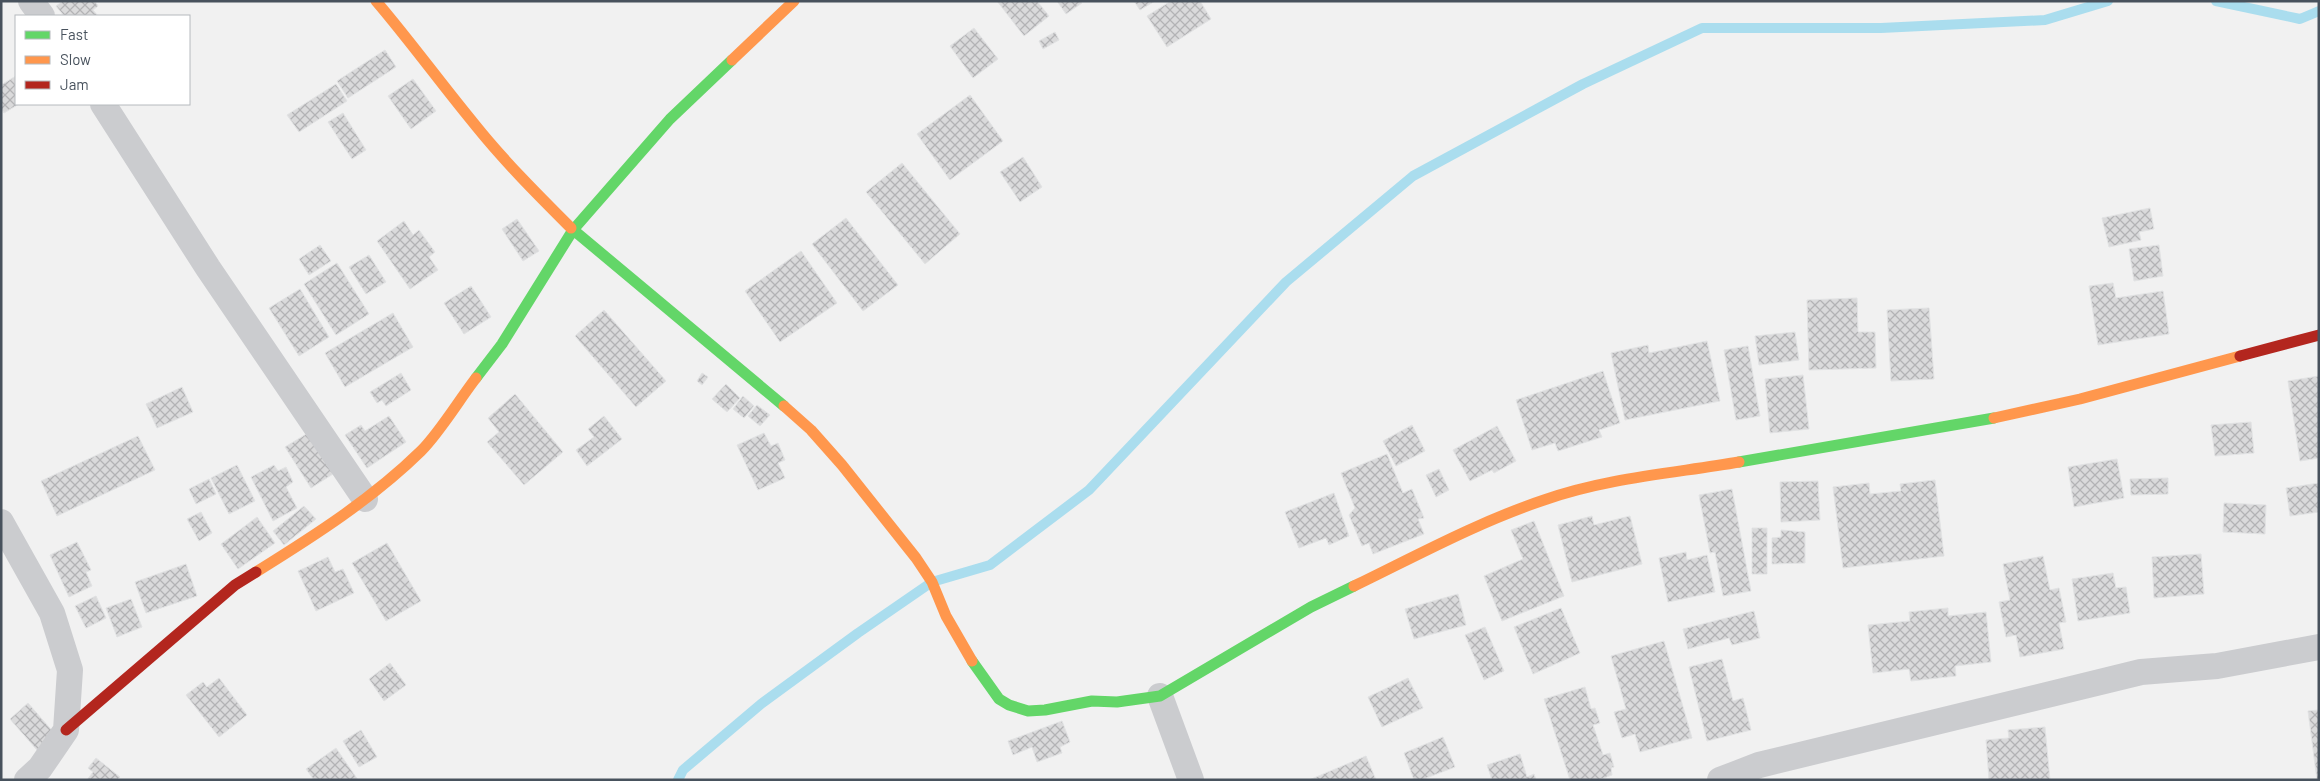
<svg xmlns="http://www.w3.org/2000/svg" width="2320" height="781" font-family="Barlow,sans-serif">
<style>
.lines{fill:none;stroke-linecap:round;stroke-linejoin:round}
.stream{stroke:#ade;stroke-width:10}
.building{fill:url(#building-cross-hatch);stroke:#e2e3e4}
.street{stroke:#cbcccf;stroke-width:26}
.fast{stroke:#63d668;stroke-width:11}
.slow{stroke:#ff974d;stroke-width:11}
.jam{stroke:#b3261e;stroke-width:11}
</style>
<defs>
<pattern id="building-cross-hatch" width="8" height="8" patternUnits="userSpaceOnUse" patternTransform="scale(1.25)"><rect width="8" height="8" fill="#dadadb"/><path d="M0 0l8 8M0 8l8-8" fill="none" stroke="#b3b3b5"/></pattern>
</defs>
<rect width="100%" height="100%" fill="#f1f1f1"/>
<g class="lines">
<path class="stream" d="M 2216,1 L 2300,19 L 2319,11
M 678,780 L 683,770 L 761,704 L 858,633 L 932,582 L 990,565 L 1089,490 L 1286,282 L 1413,176 L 1583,84 L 1702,28 L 1881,28 L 2045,20 L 2108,1"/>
</g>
<path class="building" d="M 63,1 L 95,1 L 98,6 L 93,10 L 98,16 L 64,16 L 56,6 Z
M 997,1 L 1037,1 L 1049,16 L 1024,36 Z
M 1057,1 L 1080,1 L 1082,3 L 1066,14 Z
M 1134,1 L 1155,1 L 1140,10 Z
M 1171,1 L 1200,1 L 1211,19 L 1167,47 L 1147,16 Z
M 974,28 L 998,59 L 973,78 L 950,46 Z
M 1055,32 L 1059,40 L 1043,49 L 1039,41 Z
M 385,50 L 396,67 L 348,98 L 337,81 Z
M 16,76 L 16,104 L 19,104 L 4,113 L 1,108 L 1,85 Z
M 413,79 L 436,111 L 411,129 L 388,96 Z
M 336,84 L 347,101 L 299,132 L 287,115 Z
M 970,95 L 1003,141 L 950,180 L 917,134 Z
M 343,113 L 366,150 L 352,159 L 328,122 Z
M 1023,157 L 1042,187 L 1020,202 L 1000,172 Z
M 902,163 L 960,234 L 925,264 L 866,192 Z
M 2150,208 L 2154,229 L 2139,232 L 2141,240 L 2109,247 L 2102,218 Z
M 846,218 L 898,285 L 863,311 L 812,244 Z
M 517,219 L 539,251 L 523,261 L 502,229 Z
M 404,221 L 413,235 L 419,230 L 435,252 L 429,257 L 438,270 L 410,289 L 377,241 Z
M 320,245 L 331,261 L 309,275 L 299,259 Z
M 2159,245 L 2163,276 L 2134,281 L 2129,249 Z
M 801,251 L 837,303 L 780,342 L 745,291 Z
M 369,255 L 386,282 L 366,294 L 349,267 Z
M 337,263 L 369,314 L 336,335 L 304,284 Z
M 2113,283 L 2116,298 L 2163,291 L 2169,334 L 2098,345 L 2089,286 Z
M 471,286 L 491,317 L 464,334 L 444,303 Z
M 300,289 L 329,337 L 299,356 L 269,308 Z
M 1857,298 L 1858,332 L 1875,332 L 1876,368 L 1809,370 L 1807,300 Z
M 1929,308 L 1934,379 L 1891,381 L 1887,310 Z
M 604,310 L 666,381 L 636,407 L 575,336 Z
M 393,313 L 413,347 L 345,387 L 325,353 Z
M 1795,332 L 1799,360 L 1759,365 L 1755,336 Z
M 1707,341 L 1720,401 L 1625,420 L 1611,353 L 1648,345 L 1649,353 Z
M 1748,346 L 1760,416 L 1736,420 L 1724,350 Z
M 1603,371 L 1620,423 L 1599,430 L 1602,437 L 1558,451 L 1555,443 L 1532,450 L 1516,400 Z
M 401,373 L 411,390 L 386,406 L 382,400 L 377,403 L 370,392 Z
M 702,373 L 708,377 L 702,385 L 697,381 Z
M 1803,375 L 1809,429 L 1770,433 L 1765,379 Z
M 2319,376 L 2319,458 L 2300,461 L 2288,381 Z
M 726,384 L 740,398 L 727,412 L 712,399 Z
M 182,387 L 193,412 L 157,428 L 146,404 Z
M 515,394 L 563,452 L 524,485 L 487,442 L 499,432 L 488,418 Z
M 743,396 L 754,406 L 744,418 L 733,409 Z
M 757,405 L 770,415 L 760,426 L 748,416 Z
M 389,416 L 406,442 L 367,468 L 345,435 L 361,425 L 365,431 Z
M 604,416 L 622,439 L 587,466 L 576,450 L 594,437 L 588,429 Z
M 2251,422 L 2254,453 L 2215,456 L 2211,425 Z
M 1412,425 L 1425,451 L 1396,466 L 1383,441 Z
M 1497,426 L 1516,461 L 1494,473 L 1492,470 L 1470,481 L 1453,450 Z
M 308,433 L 333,474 L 311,488 L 285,447 Z
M 764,433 L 771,446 L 778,443 L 785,460 L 778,463 L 785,478 L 758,490 L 737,445 Z
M 138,436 L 155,470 L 57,516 L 41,481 Z
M 1387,454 L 1403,493 L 1412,489 L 1424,518 L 1418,519 L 1424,534 L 1373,554 L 1369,543 L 1362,546 L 1349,515 L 1355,508 L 1341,473 Z
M 2117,459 L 2124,498 L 2074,507 L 2068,467 Z
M 237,465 L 255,501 L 229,514 L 211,478 Z
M 274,465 L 278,471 L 286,467 L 293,482 L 286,487 L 297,508 L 273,521 L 251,477 Z
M 1439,469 L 1449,490 L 1436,497 L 1426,475 Z
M 2168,478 L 2168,494 L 2131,495 L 2130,479 Z
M 209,479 L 216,494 L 196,504 L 189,489 Z
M 1935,480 L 1944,556 L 1843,568 L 1833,487 L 1869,483 L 1870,494 L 1901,491 L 1900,484 Z
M 1818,481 L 1820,520 L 1781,522 L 1780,482 Z
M 2319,483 L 2319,512 L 2290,516 L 2286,488 Z
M 1732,489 L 1751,591 L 1723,596 L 1715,552 L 1710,553 L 1699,495 Z
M 1334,493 L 1349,536 L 1329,545 L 1326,538 L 1299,548 L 1285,512 Z
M 2224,503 L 2266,505 L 2265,534 L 2223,532 Z
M 304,506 L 316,519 L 284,545 L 273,531 Z
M 201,512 L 212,533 L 199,541 L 187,519 Z
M 1592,516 L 1594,525 L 1630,516 L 1642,564 L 1572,582 L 1558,525 Z
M 257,517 L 275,543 L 238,569 L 221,544 Z
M 1534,521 L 1564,596 L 1502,621 L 1484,576 L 1523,559 L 1511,530 Z
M 1752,528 L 1767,528 L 1767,574 L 1752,574 Z
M 1781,530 L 1805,532 L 1805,563 L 1772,564 L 1772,538 L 1781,537 Z
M 77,542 L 91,570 L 86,572 L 92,586 L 69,597 L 50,555 Z
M 387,543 L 421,601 L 386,621 L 352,563 Z
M 1686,552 L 1687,560 L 1707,555 L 1715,592 L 1668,602 L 1659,558 Z
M 2201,554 L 2204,594 L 2154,598 L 2152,557 Z
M 2043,556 L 2050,590 L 2059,588 L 2066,622 L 2059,623 L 2064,649 L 2020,657 L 2016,635 L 2006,637 L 1999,602 L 2010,600 L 2003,564 Z
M 328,557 L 335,572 L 343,569 L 354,593 L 316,611 L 298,571 Z
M 186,564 L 197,596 L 146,613 L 135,582 Z
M 2113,573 L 2116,588 L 2126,587 L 2130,613 L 2078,621 L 2072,579 Z
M 1458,594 L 1466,625 L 1414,639 L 1405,609 Z
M 96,596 L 106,618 L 86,628 L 75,606 Z
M 131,599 L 142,627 L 117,637 L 106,608 Z
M 1561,608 L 1580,653 L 1533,674 L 1514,627 Z
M 1948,608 L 1948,616 L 1986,612 L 1991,662 L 1955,666 L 1956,676 L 1911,681 L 1909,669 L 1873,673 L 1868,625 L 1910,621 L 1909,612 Z
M 1754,611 L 1760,638 L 1732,645 L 1729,638 L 1688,649 L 1683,629 Z
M 1485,627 L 1504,671 L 1484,680 L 1465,635 Z
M 1664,641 L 1692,738 L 1640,752 L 1635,734 L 1622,738 L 1614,712 L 1626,709 L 1611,656 Z
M 1722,659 L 1733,701 L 1743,698 L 1751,730 L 1707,741 L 1689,667 Z
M 390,663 L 406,685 L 384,701 L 369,679 Z
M 219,678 L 247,715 L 219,737 L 186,695 L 203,682 L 207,687 Z
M 1408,678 L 1423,708 L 1382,727 L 1368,697 Z
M 1585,687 L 1591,709 L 1595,708 L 1600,723 L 1593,725 L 1603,755 L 1610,753 L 1614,767 L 1611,768 L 1612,775 L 1598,780 L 1570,780 L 1544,699 Z
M 28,703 L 55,734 L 37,750 L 10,719 Z
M 2319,710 L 2319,780 L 2317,780 L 2308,711 Z
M 1062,721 L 1070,742 L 1060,747 L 1062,753 L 1037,762 L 1032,747 L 1013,755 L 1008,741 Z
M 2045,727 L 2050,780 L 1989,780 L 1986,740 L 2009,738 L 2008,730 Z
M 361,730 L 377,757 L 359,767 L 343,741 Z
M 1443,737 L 1455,767 L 1421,780 L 1414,780 L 1404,753 Z
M 336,748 L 358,780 L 314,780 L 306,769 Z
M 1520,754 L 1527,777 L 1534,774 L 1536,780 L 1492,780 L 1487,765 Z
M 1366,756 L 1376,780 L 1309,780 Z
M 96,758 L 120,777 L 117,780 L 87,780 L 93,772 L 88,768 Z"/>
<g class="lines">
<path class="street" d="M 31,1 L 42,16
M 103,104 L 208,268 L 365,499
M 1,522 L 52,613 L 70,670 L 66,730 L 40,768 L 27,780
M 1160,696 L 1191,780
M 1720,780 L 1759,765 L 2141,672 L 2217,666 L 2319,647"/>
<path class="fast" d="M 571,228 L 784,406
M 476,378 L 502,344 L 573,230 L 670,119 L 732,60
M 1739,462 L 1994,418
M 972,661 L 999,699 L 1009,705 L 1028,711 L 1045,710 L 1092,701 L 1117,702 L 1160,696 L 1311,607 L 1354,586"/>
<path class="slow" d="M 376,1 C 411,42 442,85 476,126 C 505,162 538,195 571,228
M 732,60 L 794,1
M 784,406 L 811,430 L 842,465 L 916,558 L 932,582 L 946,616 L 972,661
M 1994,418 L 2080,399 L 2240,356
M 256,572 C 314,536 372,499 421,451 C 440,432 459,400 476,378
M 1354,586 C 1416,556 1478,522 1544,500 C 1606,478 1675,473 1739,462"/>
<path class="jam" d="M 2240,356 L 2319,335
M 66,730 L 235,585 L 256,572"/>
</g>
<rect width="2320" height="781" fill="none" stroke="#48525d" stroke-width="5"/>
<rect x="15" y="15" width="175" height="90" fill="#ffffff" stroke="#b6babe"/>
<rect x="25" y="31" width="25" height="8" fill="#63d668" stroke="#b6babe"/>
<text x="60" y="40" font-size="15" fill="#48525d">Fast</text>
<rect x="25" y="56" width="25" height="8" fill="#ff974d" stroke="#b6babe"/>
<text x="60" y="65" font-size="15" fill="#48525d">Slow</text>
<rect x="25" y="81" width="25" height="8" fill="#b3261e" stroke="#b6babe"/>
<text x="60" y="90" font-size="15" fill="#48525d">Jam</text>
</svg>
